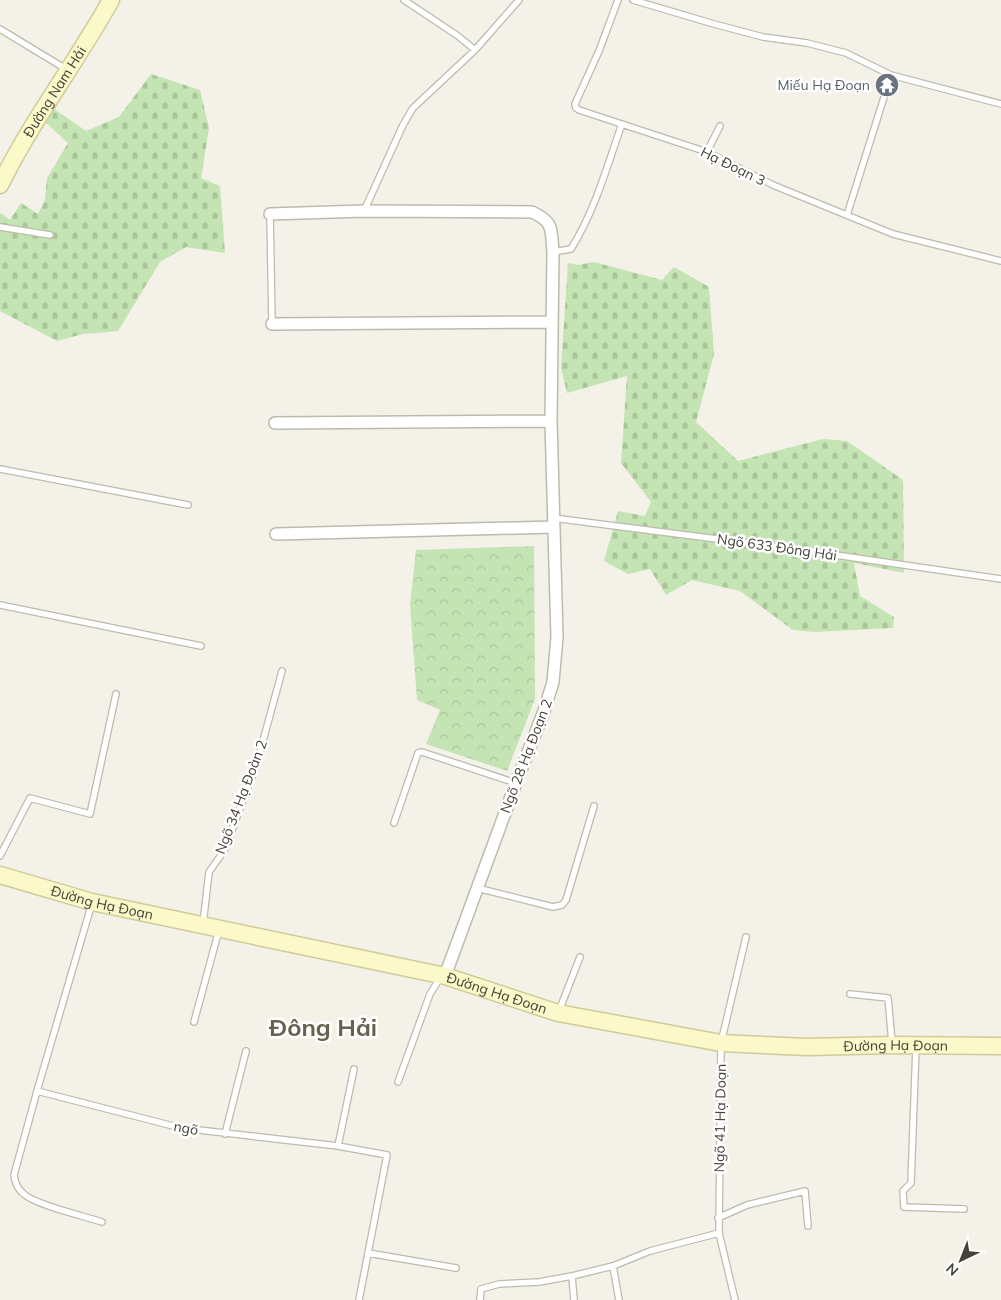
<svg xmlns="http://www.w3.org/2000/svg" width="1001" height="1300" font-family="Mulish,sans-serif">
<style>
.cemetery{fill:url(#cemetery-stones)}
.park{fill:url(#park-crowns)}
.lines{fill:none;stroke-linecap:round;stroke-linejoin:round}
.lane-casing{stroke:#bdbbab;stroke-width:8}
.street-casing{stroke:#bdbbab;stroke-width:14}
.secondary-casing{stroke:#cfcc9a;stroke-width:19}
.lane{stroke:#fff;stroke-width:5.5}
.street{stroke:#fff;stroke-width:11}
.secondary{stroke:#fbf8c9;stroke-width:16}
.labels{text-anchor:middle;stroke-width:5;stroke-linejoin:round;paint-order:stroke}
.worship-label{font-size:14px;fill:#5b616d;stroke:#fff;text-anchor:end}
.street-label{font-size:14px;fill:#454237;stroke:#fff}
.town-label{font-size:24px;font-weight:bold;fill:#67624f;stroke:#fff}
</style>
<defs>
<pattern id="cemetery-stones" width="16" height="16" patternUnits="userSpaceOnUse" patternTransform="scale(1.25)"><rect width="16" height="16" fill="#c5e4b3"/><path d="M2 7V4a2 2 0 0 1 4 0v3zM10 15v-3a2 2 0 0 1 4 0v3z" fill="#abc59b"/></pattern>
<pattern id="park-crowns" width="20" height="18" patternUnits="userSpaceOnUse" patternTransform="scale(1.25)"><rect width="20" height="18" fill="#c5e4b3"/><path d="M2 6a3 3 0 1 1 6 0M12 15a3 3 0 1 1 6 0" fill="none" stroke="#abc59b"/></pattern>
</defs>
<rect width="100%" height="100%" fill="#f3f1e8"/>
<path class="cemetery" d="M 151,74 L 200,90 L 209,128 L 201,178 L 220,186 L 225,253 L 186,247 L 160,262 L 118,331 L 83,334 L 57,341 L 0,311 L 0,215 L 1,213 L 10,220 L 21,203 L 38,214 L 45,200 L 47,178 L 68,143 L 45,122 L 53,108 L 86,131 L 119,117 Z
M 594,262 L 662,280 L 674,267 L 709,287 L 714,354 L 696,422 L 738,461 L 823,439 L 847,441 L 903,480 L 904,573 L 854,563 L 860,596 L 894,617 L 893,628 L 814,632 L 793,630 L 740,591 L 692,580 L 666,595 L 650,569 L 628,574 L 604,561 L 618,511 L 645,516 L 651,502 L 621,463 L 627,376 L 567,393 L 561,368 L 568,263 L 578,265 Z"/>
<path class="park" d="M 534,546 L 535,699 L 507,771 L 426,744 L 440,710 L 417,700 L 410,605 L 416,550 Z"/>
<g class="lines">
<g class="lane-casing">
<path id="lane" d="M 618,0 L 599,51 L 575,104 L 576,108 L 579,110 L 707,152 L 773,185 L 893,234 L 1001,261
M 633,0 L 714,24 L 763,37 L 807,43 L 846,53 L 891,75 L 1001,104
M 0,29 L 66,69
M 475,50 L 519,0
M 707,152 L 720,126
M 364,211 L 403,125 L 413,108 L 475,50 L 458,36 L 404,0
M 270,214 L 272,324
M 847,215 L 891,75
M 0,227 L 50,235
M 553,252 L 571,249 C 595,211 607,166 622,124
M 0,469 L 188,505
M 553,518 L 787,548 L 1001,579
M 0,605 L 201,646
M 394,823 L 418,753 L 422,752 L 516,783
M 0,856 L 30,798 L 90,814 L 116,694
M 477,888 L 553,907 L 562,905 L 566,900 L 594,806
M 92,903 L 37,1091 L 181,1128 L 338,1146 L 387,1155 L 359,1300
M 203,924 L 209,872 L 224,851 L 257,763 L 282,671
M 850,994 L 888,998 L 892,1042
M 559,1011 L 580,957
M 194,1022 L 219,930
M 916,1047 L 911,1183 L 903,1191 L 904,1207 L 964,1209
M 398,1082 L 430,994 L 440,978
M 37,1091 L 14,1175 C 15,1184 18,1190 25,1195 C 37,1205 84,1216 102,1222
M 225,1134 L 246,1051
M 338,1146 L 354,1069
M 718,1218 L 747,1205 L 805,1191 L 808,1226
M 368,1253 L 456,1268
M 613,1266 L 619,1300
M 572,1276 L 574,1300
M 480,1300 L 481,1289 L 499,1284 L 539,1282 L 572,1276 L 613,1266 L 650,1251 L 719,1233
M 735,1300 L 719,1233 L 721,1043 L 746,937"/>
</g>
<g class="street-casing">
<path id="street" d="M 270,214 L 364,211 L 532,212 C 554,222 551,229 553,252 L 551,421 L 557,637 L 553,682 L 544,711 L 516,783 L 445,976
M 272,324 L 551,322
M 275,423 L 551,421
M 276,534 L 553,527"/>
</g>
<g class="secondary-casing">
<g id="secondary">
<path id="s1" d="M 0,185 C 32,120 76,63 111,0"/>
<path id="s2" d="M 0,875 L 92,902 L 445,976 L 558,1013 L 721,1043 L 807,1047 L 892,1045 L 1001,1046"/>
</g>
</g>
<use href="#lane" class="lane"/>
<use href="#street" class="street"/>
<use href="#secondary" class="secondary"/>
</g>
<defs>
<g id="temple-disc" transform="scale(1.25)"><circle r="9.5" fill="#6b7280" stroke="#fff"/><path d="M0-6L5-2H3V0L6.5 2.5H4V6H1.5V3h-3V6H-4V2.5H-6.5L-3 0V-2H-5Z" fill="#fff"/></g>
</defs>
<g fill-rule="evenodd">
<use href="#temple-disc" x="887" y="85"/>
</g>
<g class="labels">
<g class="worship-label">
<text x="870" y="90">Miếu Hạ Đoạn</text>
</g>
<g class="street-label">
<text dy="5" stroke="none"><textPath href="#s1" startOffset="108">Đường Nam Hải</textPath></text>
<text transform="translate(733 166) rotate(26)" y="5">Hạ Đoạn 3</text>
<text transform="translate(777 547) rotate(8)" y="5">Ngõ 633 Đông Hải</text>
<text transform="translate(526 756) rotate(-69)" y="5">Ngõ 28 Hạ Đoạn 2</text>
<text transform="translate(241 797) rotate(-69)" y="5">Ngõ 34 Hạ Đoàn 2</text>
<text dy="5" stroke="none"><textPath href="#s2" startOffset="106">Đường Hạ Đoạn</textPath></text>
<text dy="5" stroke="none"><textPath href="#s2" startOffset="511">Đường Hạ Đoạn</textPath></text>
<text dy="5" stroke="none"><textPath href="#s2" startOffset="916">Đường Hạ Đoạn</textPath></text>
<text transform="translate(720 1118) rotate(-89)" y="5">Ngõ 41 Hạ Doạn</text>
<text transform="translate(186 1128) rotate(10)" y="5">ngõ</text>
</g>
<g class="town-label">
<text x="323" y="1036">Đông Hải</text>
</g>
</g>
<g transform="translate(961 1260) rotate(223)" stroke="#ffffff" stroke-width="4" paint-order="stroke">
<path d="M0-4L9 19L0 12L-9 19Z" fill="#454237"/>
<text y="-8" font-size="14" font-weight="bold" text-anchor="middle" fill="#454237">N</text>
</g>
</svg>
